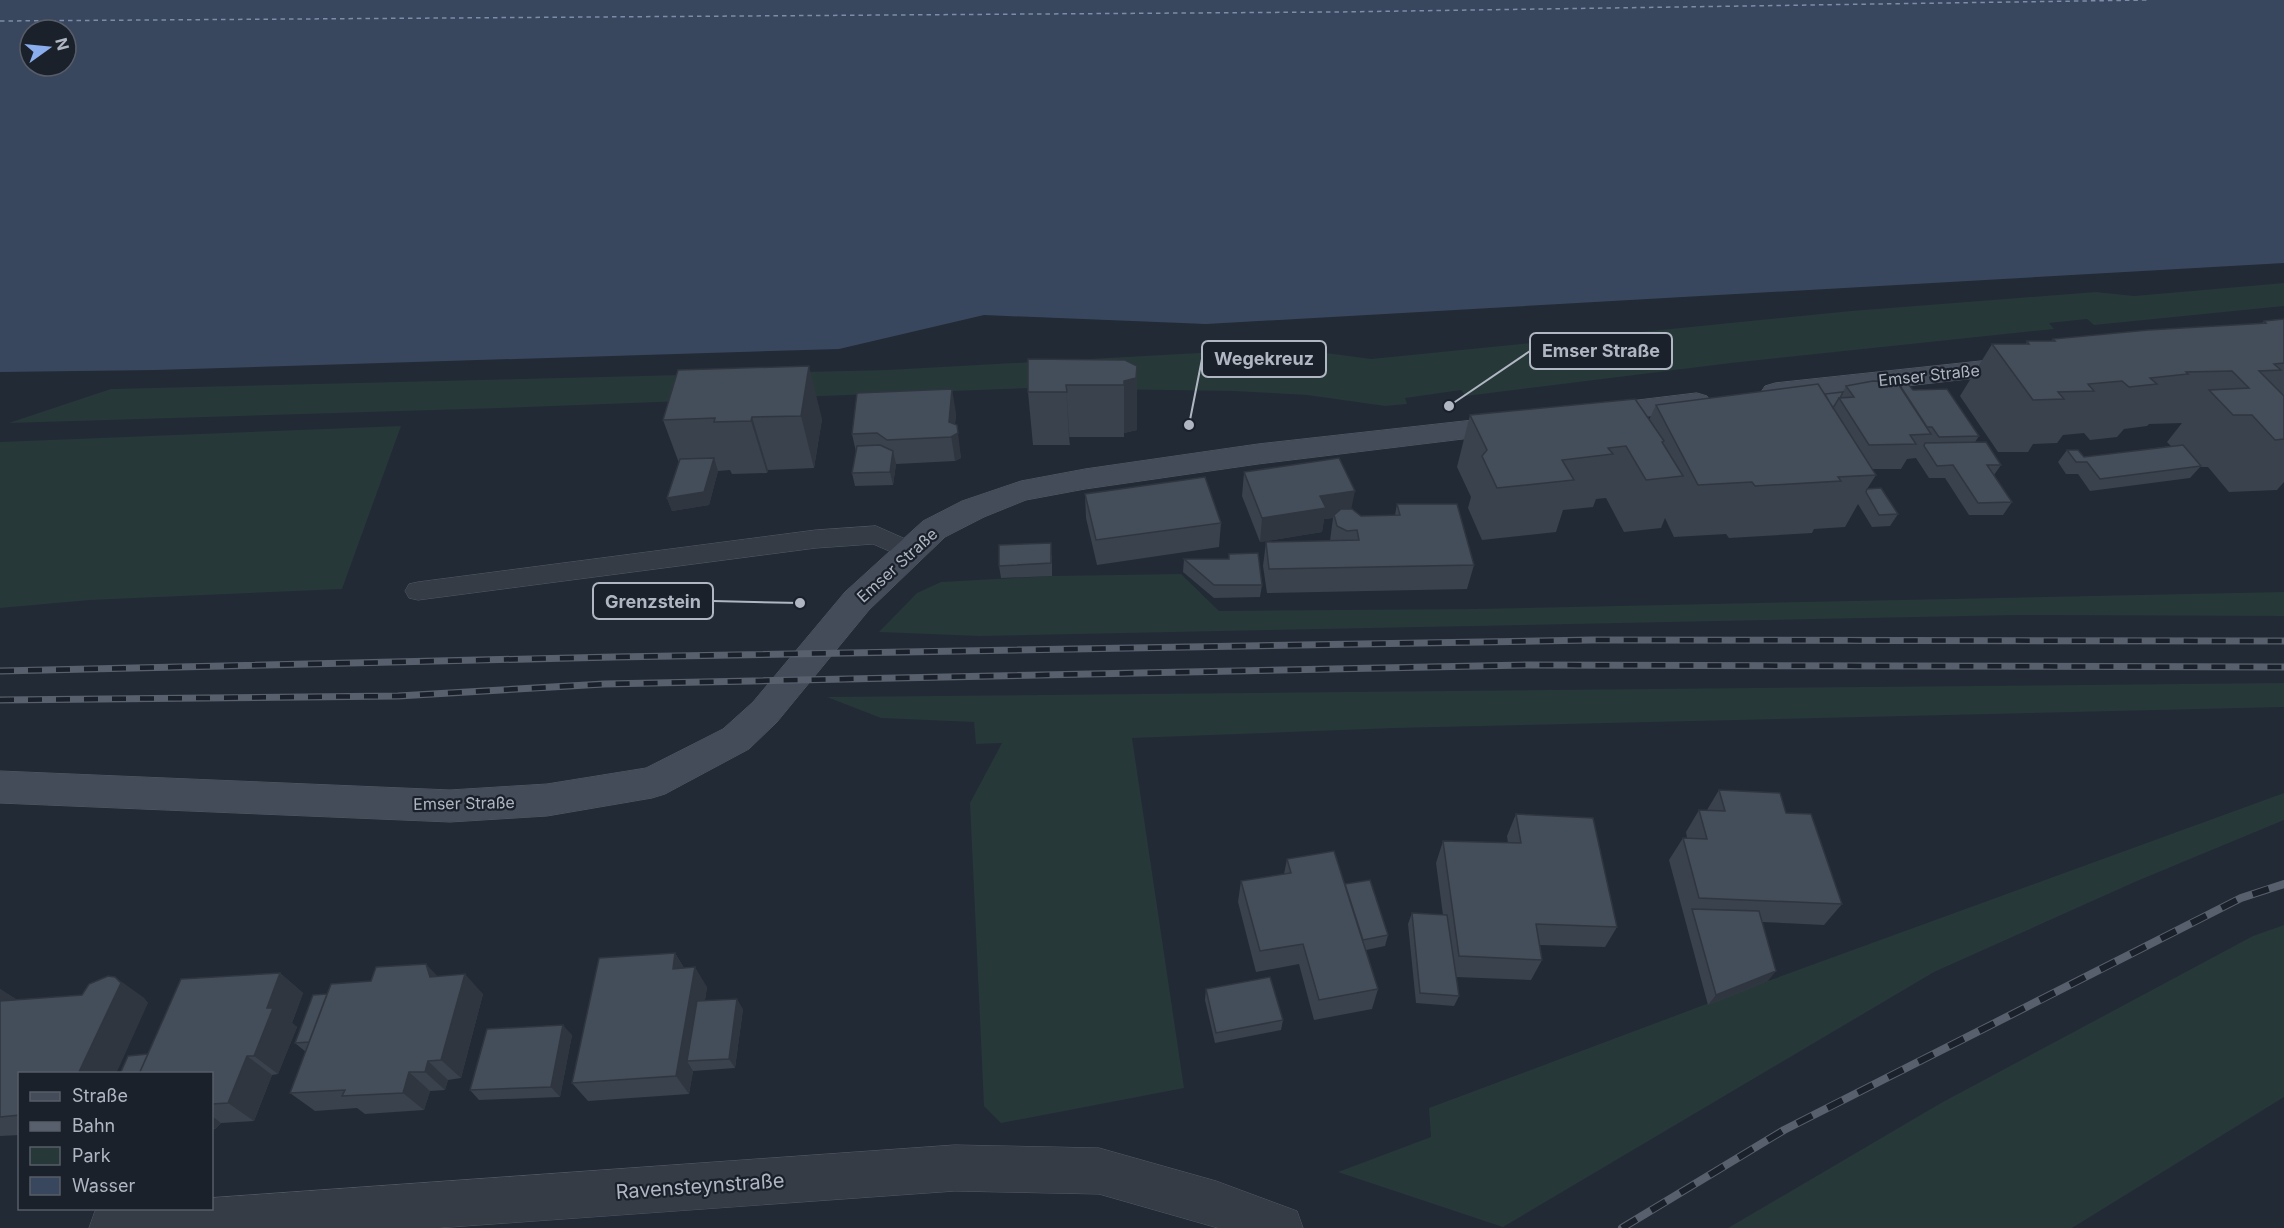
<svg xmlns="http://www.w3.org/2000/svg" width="2284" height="1228" font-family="Inter,sans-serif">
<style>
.green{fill:#273839}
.water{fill:#39475e;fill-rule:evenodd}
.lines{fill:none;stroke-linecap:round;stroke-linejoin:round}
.ferry{stroke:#7b8da9;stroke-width:1.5;stroke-dasharray:4.5 4;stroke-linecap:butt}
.lane-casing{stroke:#535a64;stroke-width:1}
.street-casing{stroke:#535a64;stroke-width:1}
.secondary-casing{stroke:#535a64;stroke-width:1}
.lane{fill:#353c46;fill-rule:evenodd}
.street{fill:#353c46;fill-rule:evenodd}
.secondary{fill:#444b59;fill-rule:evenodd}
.rail-far1-casing{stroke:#58606d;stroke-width:7}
.rail-casing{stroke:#58606d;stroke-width:8}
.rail-far1{stroke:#1b212b;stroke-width:4.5;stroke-dasharray:14;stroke-linecap:butt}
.rail{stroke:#1b212b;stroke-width:6;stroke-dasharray:17;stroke-linecap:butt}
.wall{fill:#3a424d}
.shaded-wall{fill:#30363f}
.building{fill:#444d5a;stroke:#30363f;stroke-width:1.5}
.labels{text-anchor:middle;stroke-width:4.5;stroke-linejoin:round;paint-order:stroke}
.street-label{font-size:16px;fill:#b0b7c3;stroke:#1b212b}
.near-street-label{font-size:20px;fill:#b0b7c3;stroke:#1b212b}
.leader{fill:none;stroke:#b0b7c3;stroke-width:2}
.callout-dot{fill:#b0b7c3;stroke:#1b212b;stroke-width:2}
.callout{fill:#1b212b;stroke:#b0b7c3;stroke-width:2}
.callout-label{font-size:18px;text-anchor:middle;font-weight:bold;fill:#b0b7c3}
</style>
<rect width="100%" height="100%" fill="#222a36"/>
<path class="green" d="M 2284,283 L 2284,306 L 2094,325 L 2087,319 L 2049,323 L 2054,329 L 1731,363 L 1466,396 L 1461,390 L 1405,398 L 1407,404 L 1385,406 L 1307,395 L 1233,391 L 1030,388 L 501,408 L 9,423 L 111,389 L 887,370 L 1289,348 L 1371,359 L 1851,311 L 2096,292 L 2134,296 Z
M 401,426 L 342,589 L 90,600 L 0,608 L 0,442 Z
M 1181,574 L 1219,611 L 1474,609 L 2284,592 L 2284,616 L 2019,615 L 979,636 L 879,632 L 917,593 L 941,582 L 1052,576 Z
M 2284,683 L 2284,707 L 1395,728 L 1132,738 L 1184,1088 L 1001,1123 L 984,1106 L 970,803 L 1002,743 L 976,744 L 974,722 L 881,718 L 827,697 Z
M 2284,793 L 2284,820 L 2137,881 L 1934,972 L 1503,1227 L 1338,1172 L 1431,1137 L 1429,1108 L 1768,981 Z
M 2284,925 L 2284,1097 L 2072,1228 L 1728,1228 L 1941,1103 L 2253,936 Z"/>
<path class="water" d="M 0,0 L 2284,0 L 2284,263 L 1206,324 L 984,315 L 839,349 L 155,370 L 0,372 ZM 30,30 L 66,30 L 66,66 L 30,66 Z"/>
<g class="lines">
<path class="ferry" d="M 0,21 L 1335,12 L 2150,0"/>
<g class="lane-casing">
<path id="lane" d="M 876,526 L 919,545 L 922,551 L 919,557 L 910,560 L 873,544 L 816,548 L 418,600 L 409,598 L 405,591 L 409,584 L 418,582 L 816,530 Z"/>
</g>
<g class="street-casing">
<path id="street" d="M 955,1145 L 1099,1148 L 1216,1181 L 1297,1211 L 1303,1228 L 1218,1228 L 1099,1194 L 955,1191 L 437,1228 L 89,1228 L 95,1211 L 103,1208 L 212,1208 L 212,1198 Z"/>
</g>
<g class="secondary-casing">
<path id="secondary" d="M 2019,357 L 2029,360 L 2033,366 L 2029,372 L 1775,401 L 1765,398 L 1761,392 L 1765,386 L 1775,383 Z
M 1697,393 L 1707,396 L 1711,402 L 1707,408 L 1597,423 L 1587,421 L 1583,414 L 1587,407 L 1597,405 Z
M 1510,416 L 1520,418 L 1524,425 L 1520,432 L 1258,464 L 1085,489 L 1026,500 L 984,517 L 945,537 L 869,610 L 777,722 L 749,749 L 665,794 L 652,798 L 547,816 L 450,822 L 0,803 L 0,771 L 450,790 L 547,784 L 646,768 L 723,729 L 753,702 L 845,592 L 923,521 L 962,501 L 1021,481 L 1085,469 L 1258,444 Z"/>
</g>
<use href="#lane" class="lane"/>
<use href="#street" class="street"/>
<use href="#secondary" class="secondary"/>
<g class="rail-far1-casing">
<path id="rail-far1" d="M 0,671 L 614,657 L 1592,640 L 2284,641
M 0,700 L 398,696 L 604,684 L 1529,665 L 2284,667"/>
</g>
<g class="rail-casing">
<path id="rail" d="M 1622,1228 L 1784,1130 L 2241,898 L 2284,884"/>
</g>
<use href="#rail-far1" class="rail-far1"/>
<use href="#rail" class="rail"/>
</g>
<path class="wall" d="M 2284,319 L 2284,482 L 2277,490 L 2229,492 L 2208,467 L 2200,467 L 2190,478 L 2090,491 L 2078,474 L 2066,474 L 2058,462 L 2067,450 L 2084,457 L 2171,446 L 2167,442 L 2182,423 L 2149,424 L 2147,426 L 2124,429 L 2117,437 L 2090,440 L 2084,433 L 2063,435 L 2057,443 L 2033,444 L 2028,452 L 1998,452 L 1960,396 L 1992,344 L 2026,344 L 2027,341 L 2051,341 L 2053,339 L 2262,323 L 2264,321 Z
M 1125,360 L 1137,418 L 1137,430 L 1124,433 L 1124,437 L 1069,437 L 1070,445 L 1033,445 L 1028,392 Z
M 678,370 L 822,419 L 814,468 L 768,470 L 767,473 L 732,474 L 730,470 L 718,471 L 709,505 L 672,511 L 667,498 L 679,463 L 663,420 Z
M 1899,384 L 1913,390 L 1979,436 L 1975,442 L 2001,465 L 1994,475 L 2012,502 L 2003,515 L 1969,515 L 1945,478 L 1929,478 L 1916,458 L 1907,459 L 1901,469 L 1872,469 L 1876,475 L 1867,489 L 1898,514 L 1890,526 L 1872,527 L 1858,504 L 1845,527 L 1814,529 L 1812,533 L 1729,538 L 1726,534 L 1674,537 L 1665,518 L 1661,528 L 1624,532 L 1606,498 L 1596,499 L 1593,507 L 1563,510 L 1556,532 L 1482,540 L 1468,508 L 1471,497 L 1457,467 L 1470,415 L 1649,420 L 1656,405 L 1825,394 L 1843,392 L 1846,386 Z
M 956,413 L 955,424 L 961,458 L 955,461 L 896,464 L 893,485 L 855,486 L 852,473 L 856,452 L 852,434 Z
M 1244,472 L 1351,509 L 1361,516 L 1395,515 L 1397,504 L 1474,565 L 1467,589 L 1267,593 L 1263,566 L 1266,542 L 1330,541 L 1333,518 L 1324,519 L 1322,532 L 1260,542 L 1242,496 Z
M 1085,494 L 1221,523 L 1219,547 L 1097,565 L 1086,518 Z
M 1229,554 L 1262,585 L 1260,597 L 1214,598 L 1183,572 L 1184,559 L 1229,559 Z
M 1052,555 L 1052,576 L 1001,578 L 999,566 Z
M 1719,790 L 1786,813 L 1842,904 L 1824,925 L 1762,922 L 1768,981 L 1708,1005 L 1669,860 L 1683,838 L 1687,838 L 1686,832 L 1699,810 L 1707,810 Z
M 1516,814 L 1617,927 L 1605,947 L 1540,945 L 1542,960 L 1531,980 L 1456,977 L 1459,996 L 1454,1006 L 1416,1003 L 1408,924 L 1412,913 L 1443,915 L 1436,863 L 1443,841 L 1508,843 L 1507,836 Z
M 1287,859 L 1345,884 L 1388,935 L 1385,946 L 1366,950 L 1378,989 L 1372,1009 L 1314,1020 L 1299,964 L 1256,972 L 1238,902 L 1241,881 L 1284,874 Z
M 675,953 L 684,968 L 707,987 L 705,1000 L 743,1009 L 735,1068 L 693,1071 L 689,1094 L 588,1101 L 572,1083 Z
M 280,973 L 303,993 L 292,1023 L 297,1027 L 278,1074 L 272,1075 L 254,1121 L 221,1123 L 215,1129 L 212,1129 L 212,1074 L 148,1054 Z
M 438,976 L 483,994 L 461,1078 L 448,1080 L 445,1090 L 430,1091 L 424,1110 L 365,1114 L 357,1108 L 315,1111 L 290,1093 L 306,1052 L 295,1043 L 327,994 Z
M 0,989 L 17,1000 L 143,997 L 148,1003 L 20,1074 L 20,1135 L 0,1136 Z
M 1206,989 L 1283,1020 L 1281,1030 L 1215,1043 L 1205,1000 Z
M 572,1035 L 560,1097 L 479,1100 L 470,1090 Z"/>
<path class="shaded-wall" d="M 809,366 L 822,419 L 814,468 L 801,416 Z
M 1137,366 L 1137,430 L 1124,433 L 1124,437 L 1124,381 Z
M 1066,385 L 1069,437 L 1070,445 Z
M 952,389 L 956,413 L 954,435 L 958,433 L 961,458 L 955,461 L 949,422 Z
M 752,417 L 768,470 L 767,473 L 751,421 Z
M 893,451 L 896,464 L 893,485 L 890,472 Z
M 714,458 L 718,471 L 709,505 L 672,511 L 667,498 Z
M 1355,491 L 1350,515 L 1334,515 L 1333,518 L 1324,519 L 1322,532 L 1260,542 L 1262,518 L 1320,496 Z
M 675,953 L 687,974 L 673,969 Z
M 426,964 L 445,984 L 430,977 Z
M 695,967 L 707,987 L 695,1061 L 687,1061 L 693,1071 L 689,1094 L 676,1076 Z
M 1776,971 L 1768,981 L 1708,1005 L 1716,995 Z
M 280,973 L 303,993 L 292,1023 L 297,1027 L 278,1074 L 254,1056 L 267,1008 Z
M 465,974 L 483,994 L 461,1078 L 441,1060 Z
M 115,977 L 143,997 L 148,1003 L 116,1074 L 78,1074 Z
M 0,989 L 24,1004 L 0,1004 Z
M 737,999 L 743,1009 L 735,1068 L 729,1059 Z
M 563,1025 L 572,1035 L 560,1097 L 551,1087 Z
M 247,1056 L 272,1075 L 254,1121 L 228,1103 Z
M 428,1061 L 448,1080 L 445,1090 L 425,1072 Z
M 409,1072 L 430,1091 L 424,1110 L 403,1093 Z
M 212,1116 L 221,1123 L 215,1129 L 212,1127 Z"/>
<path class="building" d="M 2284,319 L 2284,363 L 2274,364 L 2281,370 L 2259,371 L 2284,396 L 2284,439 L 2275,440 L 2252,415 L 2233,415 L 2209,390 L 2249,388 L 2232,371 L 2186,372 L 2188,374 L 2150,378 L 2157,384 L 2129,387 L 2122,381 L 2088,384 L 2094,391 L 2058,392 L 2064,399 L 2033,400 L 1992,344 L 2029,344 L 2027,341 L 2055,341 L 2053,339 L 2148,330 L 2266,323 L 2264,321 Z
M 1028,359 L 1125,360 L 1137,366 L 1136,378 L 1124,381 L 1124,385 L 1066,385 L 1067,392 L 1028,392 Z
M 809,366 L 801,416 L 752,417 L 751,421 L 714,422 L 715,418 L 663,420 L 678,370 Z
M 1873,381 L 1897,382 L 1931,434 L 1910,435 L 1916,444 L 1869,445 L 1839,398 L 1854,397 L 1846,386 Z
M 1818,384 L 1876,475 L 1838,477 L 1841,481 L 1755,486 L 1752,482 L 1698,485 L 1656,405 Z
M 1899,384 L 1908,384 L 1913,390 L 1947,389 L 1979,436 L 1939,437 L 1932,427 L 1927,427 Z
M 952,389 L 949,422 L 957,425 L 958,433 L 951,437 L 887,440 L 877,433 L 852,434 L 857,393 Z
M 1843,392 L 1840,398 L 1839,398 L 1833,408 L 1825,394 Z
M 1635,399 L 1664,441 L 1662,442 L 1683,476 L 1646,480 L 1626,446 L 1608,448 L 1613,454 L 1562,460 L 1574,480 L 1497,488 L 1482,456 L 1487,450 L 1470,415 Z
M 1986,442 L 2001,465 L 1987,465 L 2012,502 L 1978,503 L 1953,465 L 1937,466 L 1924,446 L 1925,443 Z
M 880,445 L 893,451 L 890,472 L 852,473 L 857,446 Z
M 2183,445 L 2201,466 L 2100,479 L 2087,462 L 2076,462 L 2067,450 L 2078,450 L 2084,457 Z
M 714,458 L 704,492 L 667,498 L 680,459 Z
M 1339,458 L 1355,491 L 1320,496 L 1326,508 L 1262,518 L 1244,472 Z
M 1205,477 L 1221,523 L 1096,540 L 1085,494 Z
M 1881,488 L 1898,514 L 1879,515 L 1866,492 L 1867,489 Z
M 1397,504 L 1457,504 L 1474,565 L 1269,569 L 1266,542 L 1359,540 L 1357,530 L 1347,531 L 1337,526 L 1334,515 L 1341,509 L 1352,509 L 1361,516 L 1400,515 Z
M 1051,543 L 1051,563 L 999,566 L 999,545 Z
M 1258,553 L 1262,585 L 1214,585 L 1184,559 L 1229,559 L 1229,554 Z
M 1719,790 L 1780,793 L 1786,813 L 1811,814 L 1842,904 L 1699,898 L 1683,838 L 1707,839 L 1699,810 L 1725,811 Z
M 1516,814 L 1593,818 L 1617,927 L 1536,924 L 1542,960 L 1459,956 L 1443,841 L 1521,843 Z
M 1334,851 L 1378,989 L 1319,1000 L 1303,944 L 1260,951 L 1241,881 L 1291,873 L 1287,859 Z
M 1370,880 L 1388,935 L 1363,940 L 1345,884 Z
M 1692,909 L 1759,911 L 1776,971 L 1716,995 Z
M 1412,913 L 1447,915 L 1459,996 L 1420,993 Z
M 675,953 L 673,969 L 695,967 L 676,1076 L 572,1083 L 599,958 Z
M 426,964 L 430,977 L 465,974 L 441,1060 L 428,1061 L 425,1072 L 409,1072 L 403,1093 L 342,1096 L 345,1090 L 290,1093 L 331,984 L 371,981 L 376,967 Z
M 280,973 L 267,1008 L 273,1008 L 254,1056 L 247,1056 L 228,1103 L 212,1104 L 212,1074 L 139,1074 L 181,979 Z
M 108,976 L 115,977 L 121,983 L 78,1074 L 20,1074 L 20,1115 L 0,1117 L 0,1001 L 82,995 L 89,984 Z
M 1270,977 L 1283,1020 L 1216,1033 L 1206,989 Z
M 327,994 L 309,1042 L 295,1043 L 313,995 Z
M 737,999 L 729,1059 L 687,1061 L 697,1001 Z
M 563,1025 L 551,1087 L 470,1090 L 487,1029 Z
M 148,1054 L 139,1074 L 120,1074 L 128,1056 Z"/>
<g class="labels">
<g class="street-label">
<text transform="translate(1929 375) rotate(-6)" y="6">Emser Straße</text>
<text transform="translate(897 565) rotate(-42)" y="6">Emser Straße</text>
<text transform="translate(464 803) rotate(-1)" y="6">Emser Straße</text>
</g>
<g class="near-street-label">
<text transform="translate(700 1186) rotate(-4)" y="7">Ravensteynstraße</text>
</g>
</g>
<path class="leader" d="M1449 406L1530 351M1189 425L1202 359M800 603L713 601"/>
<g class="callout-dot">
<circle cx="1449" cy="406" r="6"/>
<circle cx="1189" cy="425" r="6"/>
<circle cx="800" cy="603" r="6"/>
</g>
<g class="callout">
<rect x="1530" y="333" width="142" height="36" rx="6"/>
<rect x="1202" y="341" width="124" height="36" rx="6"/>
<rect x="593" y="583" width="120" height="36" rx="6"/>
</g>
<g class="callout-label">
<text x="1601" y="357">Emser Straße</text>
<text x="1264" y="365">Wegekreuz</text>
<text x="653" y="608">Grenzstein</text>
</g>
<rect x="18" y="1072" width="195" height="138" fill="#1b212b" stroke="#575d68" stroke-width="1.5"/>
<rect x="30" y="1092" width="30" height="9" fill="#444b59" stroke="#575d68" stroke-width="1.5"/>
<text x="72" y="1102" font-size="18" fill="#b0b7c3">Straße</text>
<rect x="30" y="1122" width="30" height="9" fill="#58606d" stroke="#575d68" stroke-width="1.5"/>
<text x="72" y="1132" font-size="18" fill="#b0b7c3">Bahn</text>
<rect x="30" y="1147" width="30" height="18" fill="#273839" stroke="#575d68" stroke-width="1.5"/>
<text x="72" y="1162" font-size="18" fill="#b0b7c3">Park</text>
<rect x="30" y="1177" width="30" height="18" fill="#39475e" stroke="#575d68" stroke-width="1.5"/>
<text x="72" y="1192" font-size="18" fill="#b0b7c3">Wasser</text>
<g transform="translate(48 48) rotate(75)"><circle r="28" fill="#1b212b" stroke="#575d68" stroke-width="1.5"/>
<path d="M0-4.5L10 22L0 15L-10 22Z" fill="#8aaded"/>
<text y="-9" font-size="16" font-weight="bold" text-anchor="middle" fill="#b0b7c3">N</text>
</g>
</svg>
